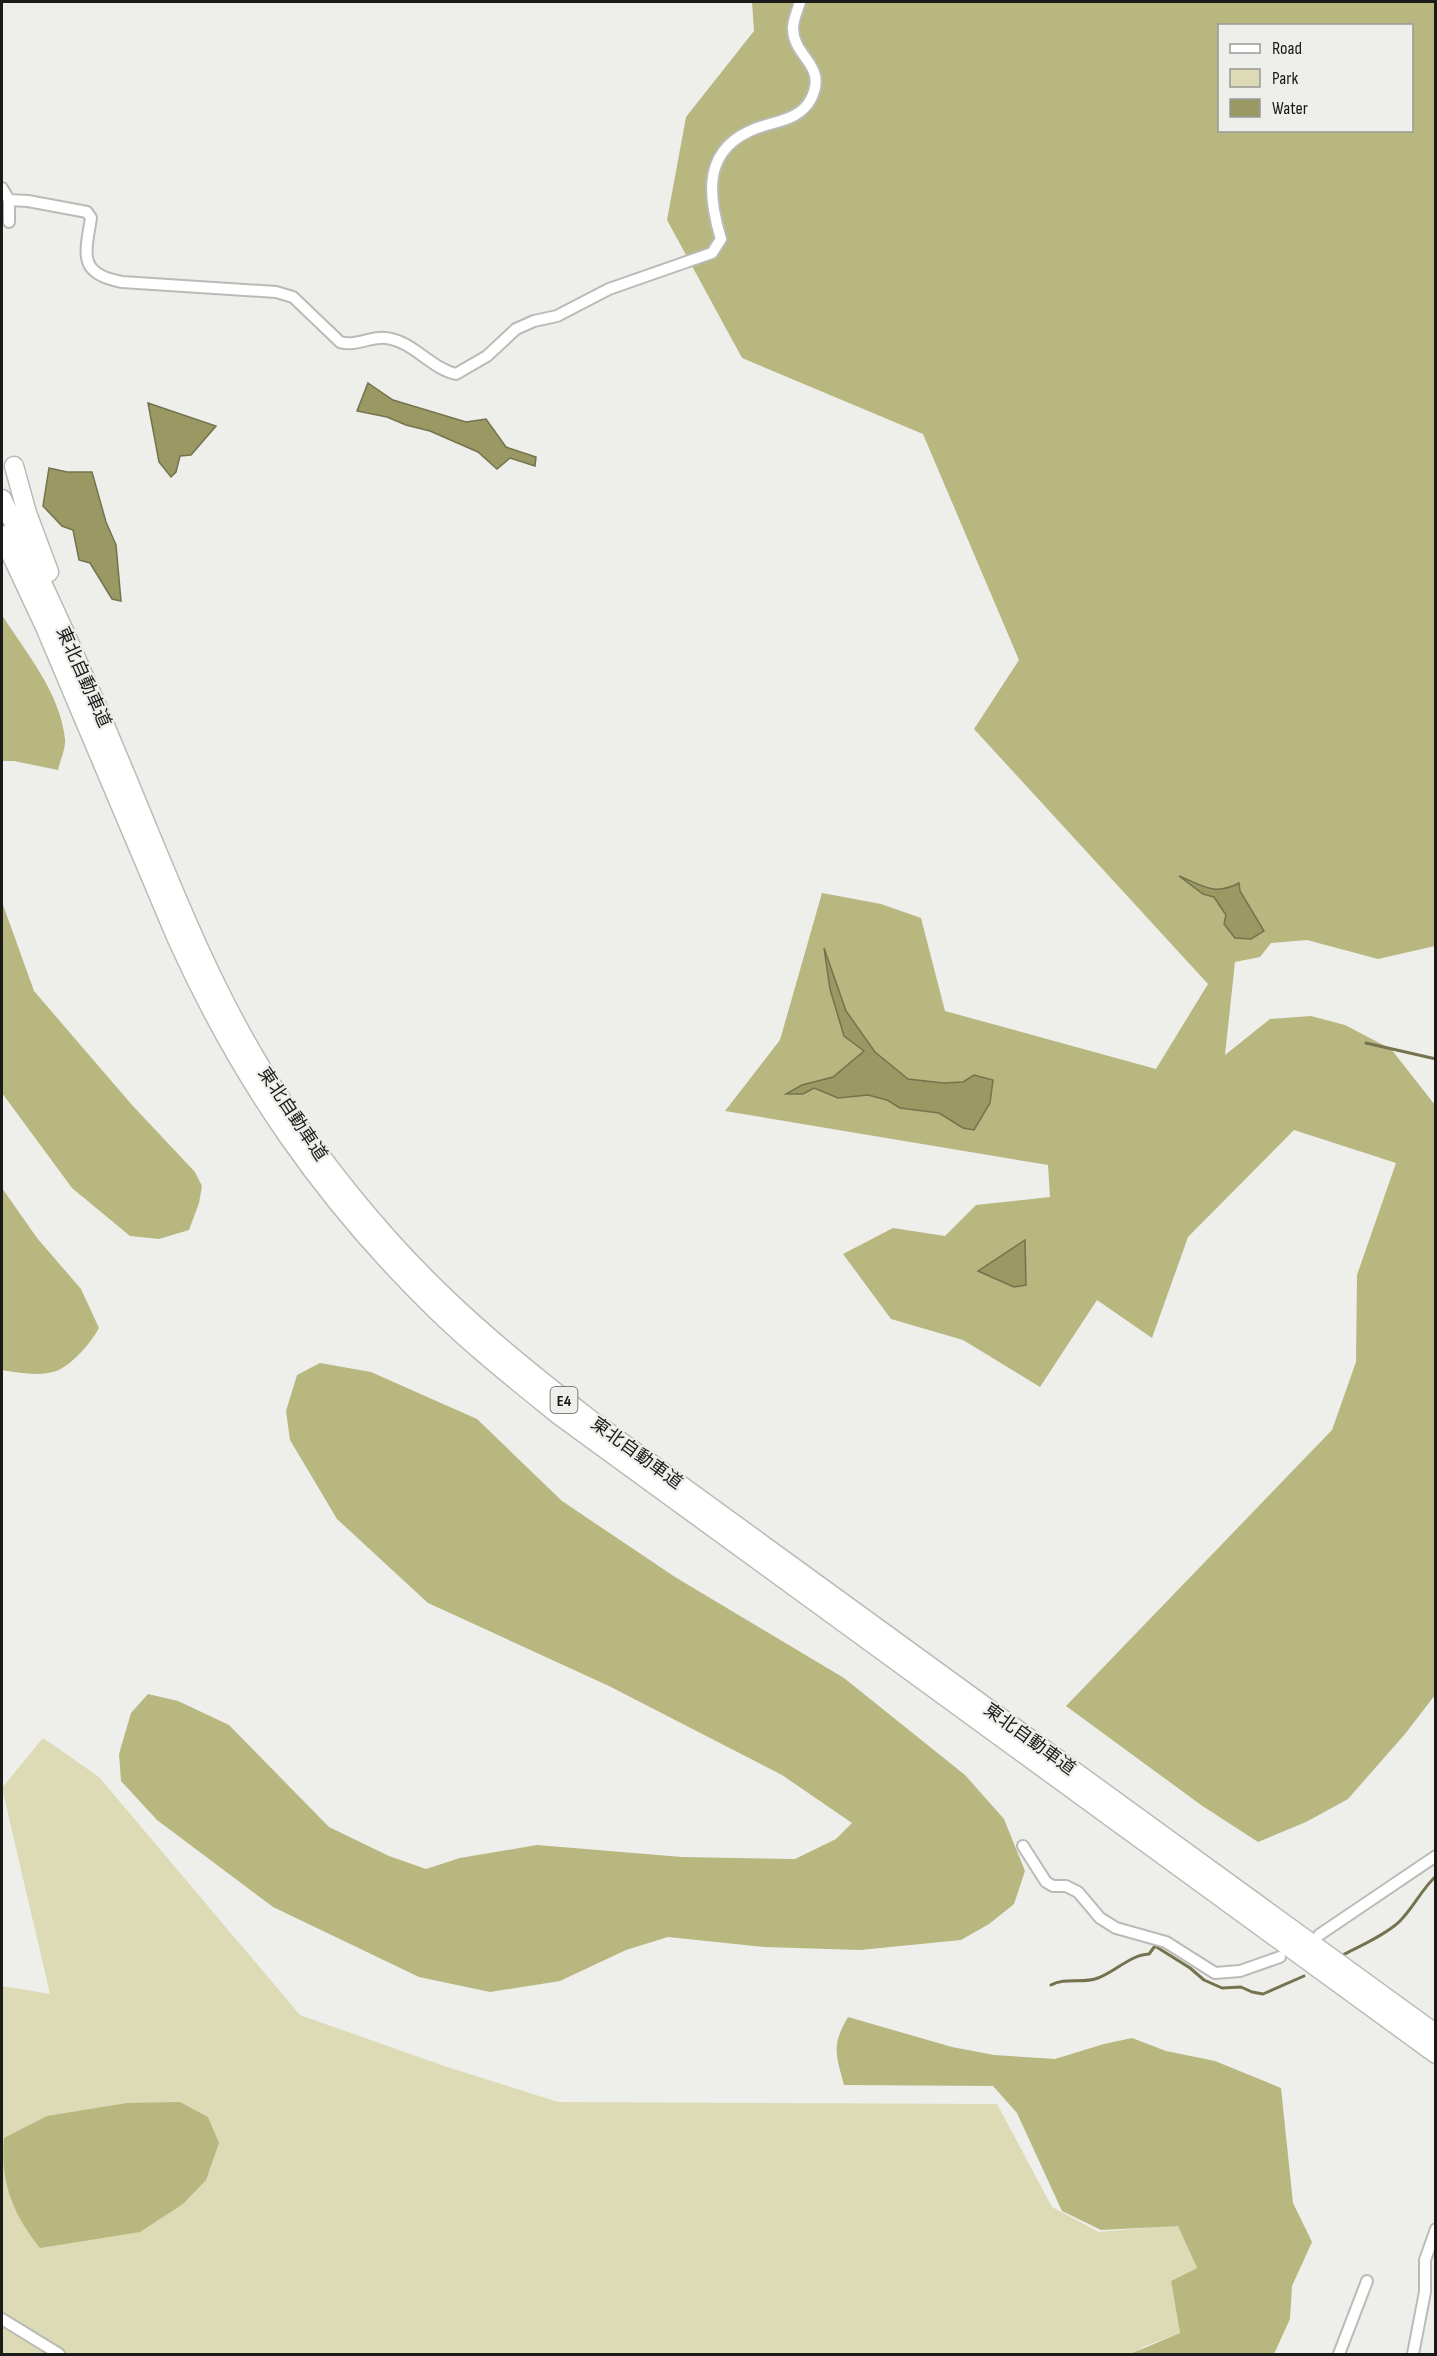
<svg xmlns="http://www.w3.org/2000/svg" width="1437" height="2356" font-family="'Sofia Sans Condensed','Noto Sans JP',sans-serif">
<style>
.green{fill:#dcdbb5}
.forest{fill:#b8b780;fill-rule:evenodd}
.water{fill:#9a9963;stroke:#74734d;stroke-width:1.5}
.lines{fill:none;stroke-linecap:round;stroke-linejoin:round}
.stream{stroke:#74734d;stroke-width:3}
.street-casing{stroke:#babab7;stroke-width:14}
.highway-casing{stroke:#babab7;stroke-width:21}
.street{stroke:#fff;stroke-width:10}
.highway{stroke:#fff;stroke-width:18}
.labels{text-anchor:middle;stroke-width:4.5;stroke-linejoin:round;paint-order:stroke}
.shield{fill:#eeeeeb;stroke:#5a5a58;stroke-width:1.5}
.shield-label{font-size:16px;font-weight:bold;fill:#1a1a19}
.street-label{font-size:18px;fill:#1a1a19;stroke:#eeeeeb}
</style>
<rect width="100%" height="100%" fill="#eeeeeb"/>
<path class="green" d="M 43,1738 L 99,1777 L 300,2015 L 447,2067 L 558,2102 L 997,2104 L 1052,2207 L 1099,2232 L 1178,2225 L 1197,2268 L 1171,2281 L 1180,2333 L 1143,2347 L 1133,2354 L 2,2354 L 2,1986 L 50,1994 L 2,1788 Z"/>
<path class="forest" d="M 752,2 L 1435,2 L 1435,946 L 1378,959 L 1307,940 L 1271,943 L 1260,957 L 1235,962 L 1225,1055 L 1270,1019 L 1311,1016 L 1345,1025 L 1391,1049 L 1435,1105 L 1435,1695 L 1405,1734 L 1348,1799 L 1306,1822 L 1258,1842 L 1201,1805 L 1066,1706 L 1332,1430 L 1356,1362 L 1357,1275 L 1396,1163 L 1294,1130 L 1188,1237 L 1152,1338 L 1097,1300 L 1040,1387 L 963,1340 L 891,1319 L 843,1254 L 893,1228 L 945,1236 L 976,1205 L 1050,1197 L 1048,1165 L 725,1111 L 780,1040 L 822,893 L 881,904 L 921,918 L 945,1011 L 1156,1069 L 1208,984 L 974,729 L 1019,660 L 923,434 L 742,358 L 667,220 L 686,117 L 754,31 ZM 1220,26 L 1412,26 L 1412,130 L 1220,130 Z
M 2,615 C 26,653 60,692 65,739 C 66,748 60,761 58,770 L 14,761 L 2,761 Z
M 2,902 L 34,991 L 132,1105 L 195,1172 L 202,1186 L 199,1203 L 189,1230 L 159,1239 L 130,1236 L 72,1188 L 2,1093 Z
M 2,1188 L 37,1238 L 81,1289 L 99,1328 C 91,1343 74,1362 59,1370 C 43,1377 18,1373 2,1370 Z
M 320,1363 L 371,1372 L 477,1419 L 562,1501 L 675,1577 L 844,1678 L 965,1775 L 1004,1819 L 1025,1871 L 1014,1904 L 989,1924 L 961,1940 L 860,1950 L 765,1947 L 668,1937 L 626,1950 L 560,1981 L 490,1992 L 419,1977 L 273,1907 L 157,1820 L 121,1781 L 119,1754 L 131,1713 L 148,1694 L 178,1701 L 229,1725 L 329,1827 L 389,1856 L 426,1869 L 460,1858 L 537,1845 L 682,1857 L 795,1859 L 836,1839 L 852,1823 L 782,1775 L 609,1686 L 428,1603 L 337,1519 L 290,1440 L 286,1411 L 297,1375 Z
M 848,2017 L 952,2047 L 994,2055 L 1055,2059 L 1104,2044 L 1132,2038 L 1166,2051 L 1215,2061 L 1281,2088 L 1293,2203 L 1312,2242 L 1292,2286 L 1290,2319 L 1274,2354 L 1130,2354 L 1180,2333 L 1171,2281 L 1197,2268 L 1178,2226 L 1101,2230 L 1062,2211 L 1017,2113 L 993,2086 L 844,2085 C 836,2054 831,2046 848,2017 Z
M 180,2102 L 208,2117 L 219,2143 L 206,2180 L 183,2204 L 140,2232 L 40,2248 C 13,2214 0,2183 4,2138 L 47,2116 L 127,2103 Z"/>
<path class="water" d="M 368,383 L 393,400 L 466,422 L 486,419 L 506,447 L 536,457 L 535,466 L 510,458 L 497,469 L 478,452 L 430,431 L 406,425 L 387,417 L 357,411 Z
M 148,403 L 216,426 L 191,455 L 180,456 L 176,472 L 171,477 L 159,462 Z
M 49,468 L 67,472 L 92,472 L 106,522 L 116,545 L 121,601 L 112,599 L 90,563 L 79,560 L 73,530 L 62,526 L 43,506 Z
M 1179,876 C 1204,886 1214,896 1239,883 L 1240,891 L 1264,931 L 1251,939 L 1235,938 L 1224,924 L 1226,915 L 1214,897 L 1203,894 Z
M 824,948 L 846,1011 L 875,1052 L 908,1079 L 943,1083 L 963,1082 L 974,1075 L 993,1080 L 990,1103 L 974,1130 L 963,1128 L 939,1113 L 900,1108 L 887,1100 L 868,1095 L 838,1098 L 814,1088 L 803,1094 L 786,1094 L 802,1085 L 833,1077 L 864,1051 L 844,1036 L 830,989 Z
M 1025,1240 L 1026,1285 L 1014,1287 L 978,1271 Z"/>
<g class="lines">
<path class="stream" d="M 1366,1043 L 1436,1059
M 1343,1955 C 1360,1946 1387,1934 1400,1921 C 1414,1907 1421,1890 1436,1876
M 1051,1985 C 1065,1977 1083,1984 1098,1978 C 1115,1972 1130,1955 1149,1954 L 1155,1946 L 1190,1968 L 1204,1980 L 1222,1988 L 1241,1987 L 1252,1992 L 1263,1994 L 1304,1976"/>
<g class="street-casing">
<path id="street" d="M 2,188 L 9,200 L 9,222
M 9,200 L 28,201 L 87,212 L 91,218 C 85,255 78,274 122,282 L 276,292 L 293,297 L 340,342 C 356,347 370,336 386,338 C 413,341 430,368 456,374 L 487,356 L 516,329 L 534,321 L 557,316 L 609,289 L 712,253 L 721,239 C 707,193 703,148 757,128 C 776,121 800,120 811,99 C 828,64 793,58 793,28 C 793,20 798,9 800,2
M 1023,1846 L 1046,1882 L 1053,1886 L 1066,1886 L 1078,1892 L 1100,1918 L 1116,1928 L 1166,1942 L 1215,1973 L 1240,1971 L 1280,1957
M 1319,1935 L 1436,1856
M 2,2319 L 59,2354
M 1339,2354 L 1367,2281
M 1413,2354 L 1425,2292 L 1425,2260 L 1436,2229"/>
</g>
<g class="highway-casing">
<path id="highway" d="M 14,466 L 27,513 L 49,572
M 2,499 C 44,584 83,671 119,759 C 165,868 206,981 270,1082 C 319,1160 383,1239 450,1302 C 495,1345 543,1383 591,1420 L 1436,2034
M 2,535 L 45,627 L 177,939 C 241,1081 324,1201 436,1310 C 475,1348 518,1382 560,1416 L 1436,2054"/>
</g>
<use href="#street" class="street"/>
<use href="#highway" class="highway"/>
</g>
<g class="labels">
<rect class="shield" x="550.5" y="1387" width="27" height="26" rx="4.5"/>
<g class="shield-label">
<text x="564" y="1406">E4</text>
</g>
<g class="street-label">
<text transform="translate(84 677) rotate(66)" y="6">東北自動車道</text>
<text transform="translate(293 1114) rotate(56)" y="6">東北自動車道</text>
<text transform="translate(637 1453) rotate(36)" y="6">東北自動車道</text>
<text transform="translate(1030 1739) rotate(36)" y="6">東北自動車道</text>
</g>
</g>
<rect width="1437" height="2356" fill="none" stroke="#1a1a19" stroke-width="6"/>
<rect x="1218" y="24" width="195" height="108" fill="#eeeeeb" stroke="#999997" stroke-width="1.5"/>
<rect x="1230" y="44" width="30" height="9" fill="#ffffff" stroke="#999997" stroke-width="1.5"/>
<text x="1272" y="54" font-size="18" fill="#1a1a19">Road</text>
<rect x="1230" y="69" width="30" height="18" fill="#dcdbb5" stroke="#999997" stroke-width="1.5"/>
<text x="1272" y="84" font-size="18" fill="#1a1a19">Park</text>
<rect x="1230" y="99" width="30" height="18" fill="#9a9963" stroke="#999997" stroke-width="1.5"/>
<text x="1272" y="114" font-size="18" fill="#1a1a19">Water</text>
</svg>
